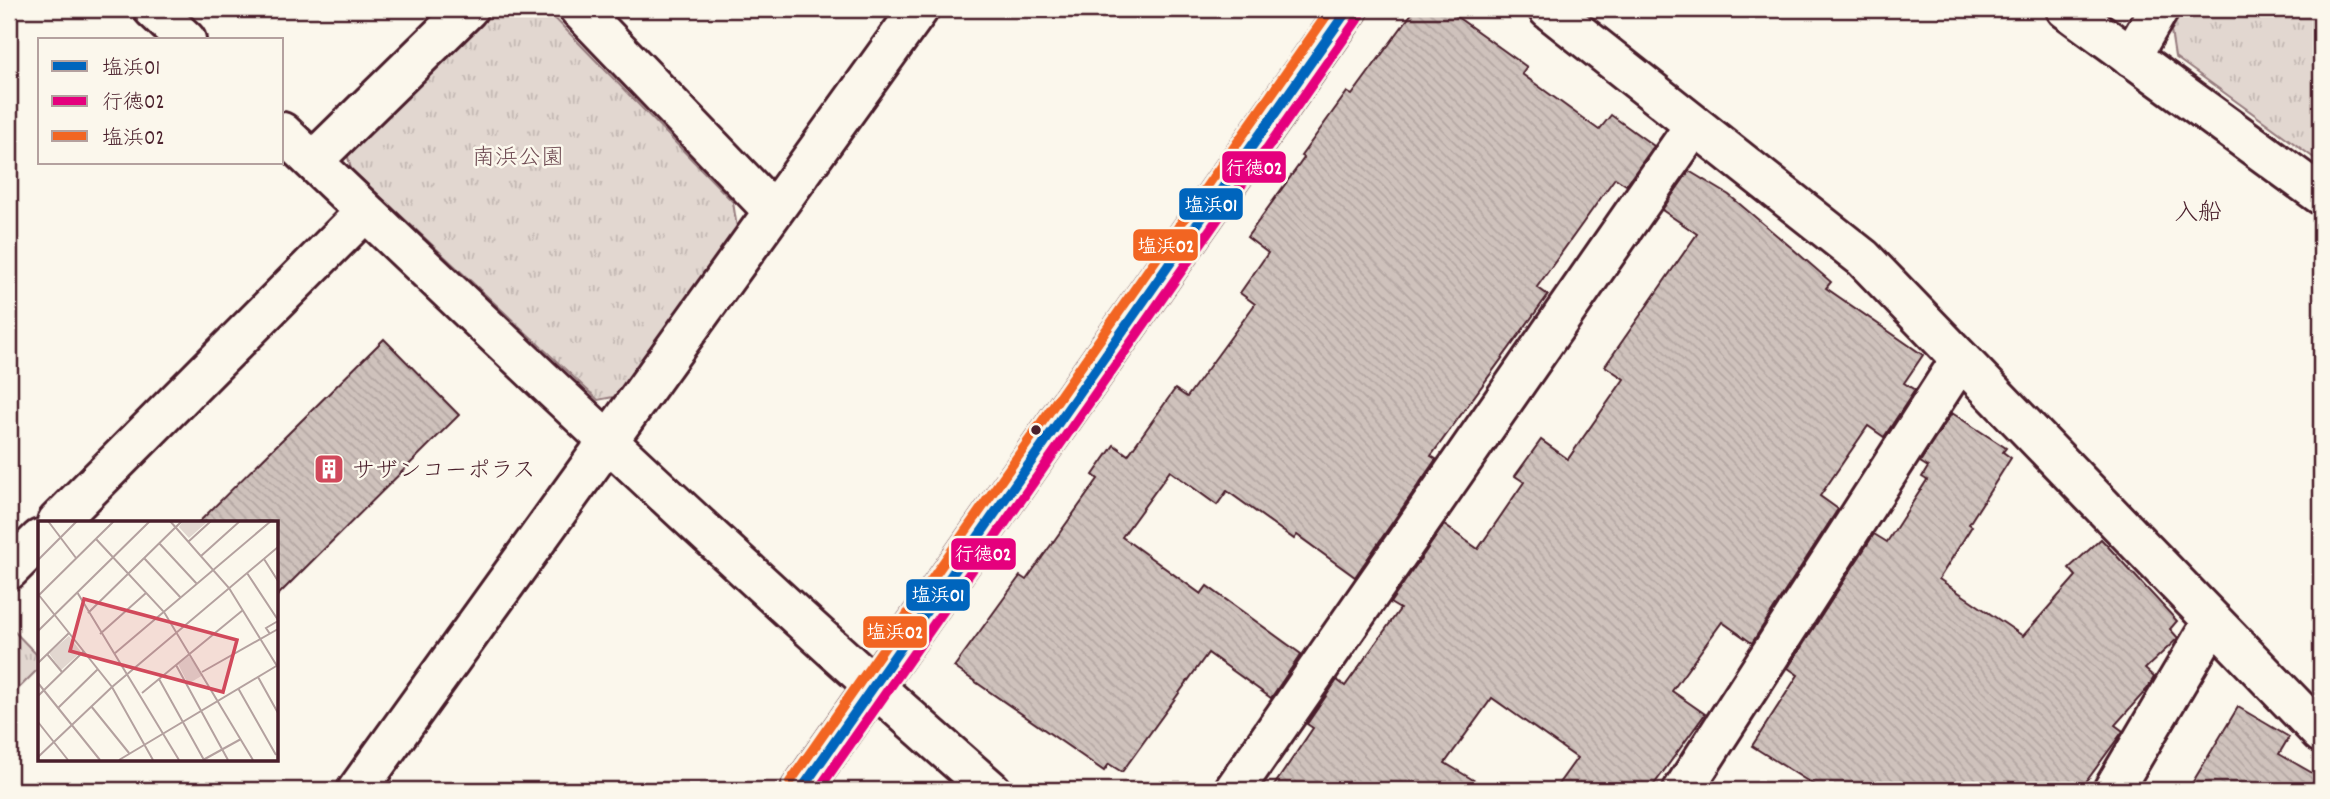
<svg xmlns="http://www.w3.org/2000/svg" width="2330" height="799" font-family="Dekko,'Klee One',sans-serif">
<style>
.grass{fill:url(#grass-tufts);stroke:#967b7e;stroke-width:2}
.building{fill:url(#building-back-hatch);stroke:#4a1f2b;stroke-width:2}
.lines{fill:none;stroke-linecap:round;stroke-linejoin:round}
.street-casing{stroke:#4a1f2b;stroke-width:44}
.secondary-casing{stroke:#4a1f2b;stroke-width:44}
.street{stroke:#fbf7ec;stroke-width:38}
.secondary{stroke:#fbf7ec;stroke-width:38}
.bus-1-casing{stroke:#fbf7ec;stroke-width:16}
.bus-2-casing{stroke:#fbf7ec;stroke-width:16}
.bus-3-casing{stroke:#fbf7ec;stroke-width:16}
.bus-1{stroke:#0065bd;stroke-width:10}
.bus-2{stroke:#e5007d;stroke-width:10}
.bus-3{stroke:#f26522;stroke-width:10}
.bus-dot{fill:#4a1f2b;stroke:#fbf7ec;stroke-width:2.5}
.labels{text-anchor:middle;stroke-width:5;stroke-linejoin:round;paint-order:stroke}
.park-label{font-size:23px;fill:#704d54;stroke:#fbf7ec}
.poi-label{font-size:23px;fill:#4a1f2b;stroke:#fbf7ec;text-anchor:start}
.neighbourhood-label{font-size:24px;fill:#4a1f2b;stroke:#fbf7ec}
.inset-road{fill:none;stroke:#b4a19f;stroke-width:2}
.view{fill:#d1495b;fill-opacity:0.15;stroke:#d1495b;stroke-width:3.5}
.inset-edge{fill:none;stroke:#4a1f2b;stroke-width:3.5}
.line-badge{stroke:#fbf7ec;stroke-width:2.5}
.badge-label{font-size:19px;text-anchor:middle;font-weight:bold;fill:#fff}
</style>
<defs>
<pattern id="grass-tufts" width="24" height="20" patternUnits="userSpaceOnUse" patternTransform="scale(1.75)"><rect width="24" height="20" fill="#e2d7d0"/><path d="M3 7l-1-3M5 7V3M7 7l1-3M15 17l-1-3M17 17v-4M19 17l1-3" fill="none" stroke="#c3b8b3"/></pattern>
<pattern id="building-back-hatch" width="6" height="6" patternUnits="userSpaceOnUse" patternTransform="scale(1.75)"><rect width="6" height="6" fill="#cfc2bc"/><path d="M-1 5l2 2M0 0l6 6M5-1l2 2" fill="none" stroke="#b3a6a2"/></pattern>
</defs>
<rect width="100%" height="100%" fill="#fbf7ec"/>
<filter id="ink" filterUnits="userSpaceOnUse"><feTurbulence type="fractalNoise" baseFrequency=".0143" numOctaves="2"/><feDisplacementMap in="SourceGraphic" scale="14" xChannelSelector="R" yChannelSelector="G"/><feConvolveMatrix kernelMatrix="1 2 1 2 8 2 1 2 1" color-interpolation-filters="sRGB"/></filter>
<g filter="url(#ink)">
<path class="grass" d="M 488,9 L 546,9 L 733,202 L 737,228 L 618,396 L 598,400 L 351,169 L 346,149 Z
M 2184,9 L 2321,9 L 2321,163 L 2175,57 L 2171,31 Z
M 9,626 L 40,658 L 40,667 L 9,698 Z"/>
<path class="building" d="M 1415,9 L 1446,9 L 1527,67 L 1522,74 L 1599,130 L 1611,115 L 1654,146 L 1626,185 L 1615,178 L 1537,287 L 1548,295 L 1431,456 L 1436,459 L 1355,577 L 1297,535 L 1294,539 L 1227,491 L 1217,505 L 1170,471 L 1122,537 L 1201,594 L 1207,586 L 1301,654 L 1271,698 L 1208,653 L 1122,772 L 1109,764 L 1104,771 L 954,667 L 1020,576 L 1026,580 L 1098,479 L 1093,475 L 1114,445 L 1128,455 L 1175,389 L 1187,397 L 1255,304 L 1240,293 L 1268,253 L 1247,237 L 1304,158 L 1301,156 L 1347,92 L 1352,95 Z
M 1689,171 L 1729,195 L 1793,249 L 1831,282 L 1826,288 L 1923,355 L 1904,383 L 1915,390 L 1884,437 L 1868,426 L 1820,496 L 1838,509 L 1752,643 L 1722,622 L 1672,691 L 1705,714 L 1650,790 L 1554,790 L 1577,758 L 1492,698 L 1445,763 L 1490,790 L 1271,790 L 1313,728 L 1307,724 L 1337,680 L 1345,686 L 1400,609 L 1390,603 L 1444,525 L 1478,549 L 1524,482 L 1515,476 L 1541,440 L 1568,459 L 1624,379 L 1605,366 L 1697,234 L 1662,210 Z
M 384,339 L 459,415 L 276,597 L 276,522 L 199,522 Z
M 1952,413 L 2006,448 L 2003,452 L 2011,458 L 1969,524 L 1972,526 L 1939,579 L 2023,636 L 2076,576 L 2069,568 L 2101,539 L 2177,621 L 2170,629 L 2178,638 L 2145,669 L 2154,677 L 2148,688 L 2115,725 L 2123,731 L 2080,790 L 1822,790 L 1752,746 L 1798,675 L 1788,668 L 1874,534 L 1887,542 L 1927,480 L 1922,477 L 1928,467 L 1920,462 Z
M 2238,707 L 2289,737 L 2279,754 L 2321,778 L 2321,790 L 2188,790 Z"/>
<g class="lines">
<g class="street-casing">
<path id="street" d="M 153,9 L 186,40
M 579,9 L 773,211
M 1548,9 L 1863,258 L 2321,733
M 2131,57 L 2159,9
M 282,132 C 515,354 749,578 991,790
M 313,161 L 468,9
M 57,522 L 365,212
M 9,570 L 40,539
M 357,790 L 919,9
M 1234,790 L 1694,126
M 1683,790 L 1960,360
M 2113,790 L 2213,621"/>
</g>
<g class="secondary-casing">
<path id="secondary" d="M 2066,9 L 2321,195
M 801,790 L 1348,9"/>
</g>
<use href="#street" class="street"/>
<use href="#secondary" class="secondary"/>
<g class="bus-1-casing">
<path id="bus-1" d="M 801,790 L 1348,9"/>
</g>
<g class="bus-2-casing">
<path id="bus-2" d="M 818,790 L 1359,17"/>
</g>
<g class="bus-3-casing">
<path id="bus-3" d="M 790,782 L 1331,9"/>
</g>
<use href="#bus-1" class="bus-1"/>
<use href="#bus-2" class="bus-2"/>
<use href="#bus-3" class="bus-3"/>
</g>
</g>
<defs>
<g id="building-square" transform="scale(1.575)"><rect x="-9" y="-9" width="18" height="18" rx="4" fill="#d1495b" stroke="#fbf7ec"/><path d="M-4-6H4V6H1V3H-1V6H-4ZM-2.5-4.3h1.7v1.8h-1.7ZM.8-4.3h1.7v1.8H.8ZM-2.5-1h1.7V.8h-1.7ZM.8-1h1.7V.8H.8Z" fill="#fff"/></g>
</defs>
<g fill-rule="evenodd">
<use href="#building-square" x="329" y="469"/>
</g>
<circle class="bus-dot" cx="1036" cy="430" r="6"/>
<g class="labels">
<g class="park-label">
<text x="518" y="164">南浜公園</text>
</g>
<g class="poi-label">
<text x="352" y="477">サザンコーポラス</text>
</g>
<g class="neighbourhood-label">
<text x="2198" y="219">入船</text>
</g>
</g>
<g transform="translate(38 521)">
<rect width="240" height="240" fill="#fbf7ec"/>
<path d="M 145,0 L 169,0 L 169,1 L 151,17 L 141,6 ZM 31,115 L 43,131 L 23,149 L 11,132 ZM 151,135 L 165,154 L 150,163 L 140,143 Z" fill="#e2d7d0"/>
<path class="inset-road" d="M 10,0 L 38,37M 132,0 L 191,67 L 239,145M 58,18 L 126,91 L 215,239M 150,21 L 173,0M 121,22 L 159,63M 163,35 L 202,0M 106,37 L 143,77M 226,38 L 240,60M 0,39 L 39,0M 209,52 L 240,99M 39,71 L 141,239M 0,73 L 74,166 L 115,239M 0,75 L 76,0M 50,92 L 144,0M 0,110 L 112,0M 62,113 L 108,72M 232,113 L 228,107 L 240,100M 9,133 L 24,151M 76,133 L 233,0M 0,142 L 31,112M 138,144 L 190,239M 164,151 L 240,108M 220,156 L 240,192M 121,158 L 166,239M 0,162 L 62,239M 200,167 L 238,234M 104,172 L 205,89M 0,175 L 46,130M 53,185 L 91,232M 20,187 L 60,148M 0,201 L 30,239M 0,236 L 74,166 L 240,26M 81,239 L 240,144M 165,239 L 203,218"/>
<path class="view" d="M 46,78 L 199,119 L 185,171 L 32,130 Z"/>
<rect width="240" height="240" class="inset-edge"/>
</g>
<g class="line-badge">
<rect x="1221" y="150" width="66" height="34" rx="7" fill="#e5007d"/>
<rect x="1178" y="187" width="66" height="34" rx="7" fill="#0065bd"/>
<rect x="1132" y="228" width="67" height="34" rx="7" fill="#f26522"/>
<rect x="950" y="537" width="67" height="34" rx="7" fill="#e5007d"/>
<rect x="905" y="578" width="66" height="34" rx="7" fill="#0065bd"/>
<rect x="862" y="615" width="66" height="34" rx="7" fill="#f26522"/>
</g>
<g class="badge-label">
<text x="1254" y="174">行徳02</text>
<text x="1211" y="211">塩浜01</text>
<text x="1166" y="252">塩浜02</text>
<text x="983" y="560">行徳02</text>
<text x="938" y="601">塩浜01</text>
<text x="895" y="638">塩浜02</text>
</g>
<rect width="2330" height="799" fill="none" stroke="#fbf7ec" stroke-width="35"/>
<rect x="18" y="18" width="2295" height="764" fill="none" stroke="#4a1f2b" stroke-width="2.5" filter="url(#ink)"/>
<rect x="38" y="38" width="245" height="126" fill="#fbf7ec" stroke="#b4a19f" stroke-width="2"/>
<rect x="52" y="61" width="35" height="10" fill="#0065bd" stroke="#b4a19f" stroke-width="2"/>
<text x="102" y="74" font-size="21" fill="#4a1f2b">塩浜01</text>
<rect x="52" y="96" width="35" height="10" fill="#e5007d" stroke="#b4a19f" stroke-width="2"/>
<text x="102" y="108" font-size="21" fill="#4a1f2b">行徳02</text>
<rect x="52" y="131" width="35" height="10" fill="#f26522" stroke="#b4a19f" stroke-width="2"/>
<text x="102" y="144" font-size="21" fill="#4a1f2b">塩浜02</text>
</svg>
